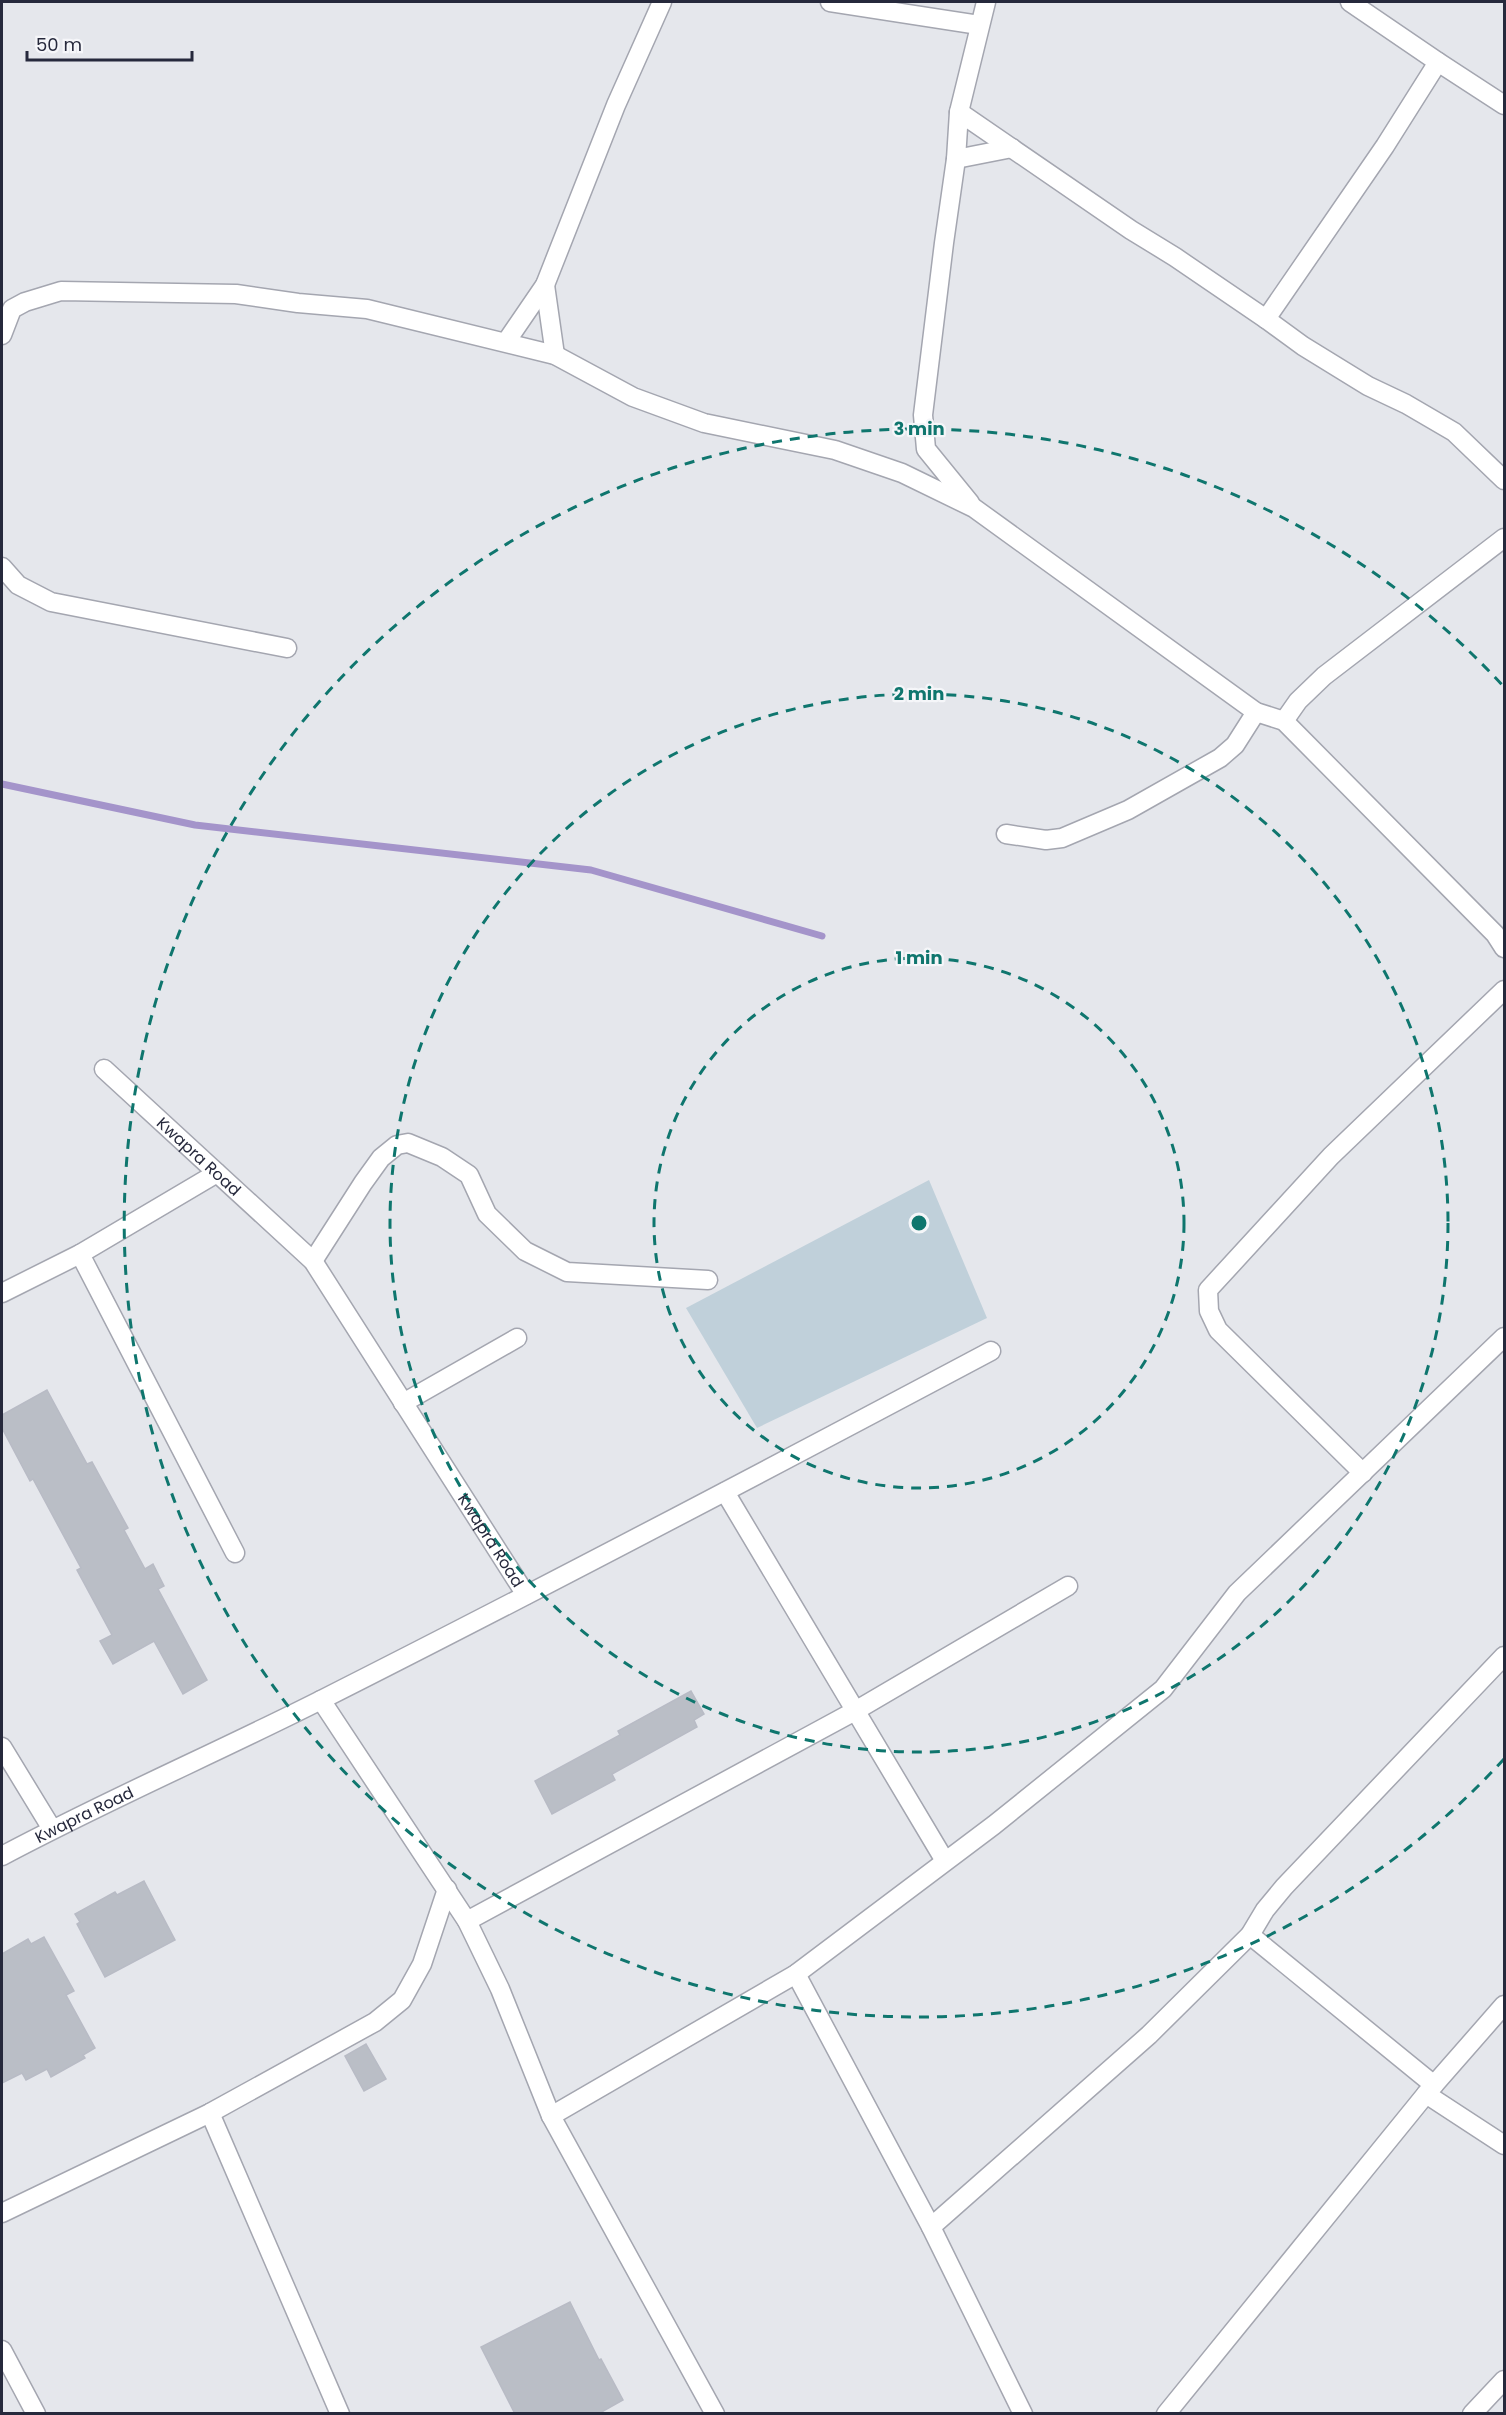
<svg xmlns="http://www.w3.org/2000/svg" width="1506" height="2415" font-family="Poppins,sans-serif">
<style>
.green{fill:#c0d0da}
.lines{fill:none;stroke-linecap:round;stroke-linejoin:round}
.stream{stroke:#a494ca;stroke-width:7}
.building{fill:#babec6;stroke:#b8bbc5;stroke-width:1.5}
.minor-casing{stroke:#a4a6b0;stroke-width:21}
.minor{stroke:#fff;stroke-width:18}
.ring{fill:none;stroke:#0f766e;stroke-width:3;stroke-dasharray:10 8}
.labels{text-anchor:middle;stroke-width:4.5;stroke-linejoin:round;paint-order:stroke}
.street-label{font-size:16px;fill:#26293c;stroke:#f5f6f9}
.centre{fill:#0f766e;stroke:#f5f6f9;stroke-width:3}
.ring-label{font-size:18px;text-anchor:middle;font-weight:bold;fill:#0f766e;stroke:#f5f6f9;stroke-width:4.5;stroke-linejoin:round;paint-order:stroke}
</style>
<rect width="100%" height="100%" fill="#e5e7ec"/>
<path class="green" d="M 929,1180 L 987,1318 L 757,1428 L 686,1308 Z"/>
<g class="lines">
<path class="stream" d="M 2,784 L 195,825 L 591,870 L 822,936"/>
</g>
<path class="building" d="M 47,1390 L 87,1464 L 92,1462 L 128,1528 L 124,1530 L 145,1569 L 153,1564 L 164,1586 L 158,1589 L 207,1680 L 183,1694 L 154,1641 L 113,1664 L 100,1641 L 112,1635 L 77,1570 L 81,1568 L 33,1479 L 30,1481 L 2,1428 L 2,1415 Z
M 691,1691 L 704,1714 L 694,1720 L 697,1727 L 612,1774 L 615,1780 L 552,1814 L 535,1781 L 620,1735 L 618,1731 Z
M 144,1881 L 175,1940 L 105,1977 L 77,1924 L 80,1922 L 75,1914 L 115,1892 L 117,1895 Z
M 44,1937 L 74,1991 L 66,1995 L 95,2048 L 83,2055 L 85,2058 L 51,2077 L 47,2069 L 26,2080 L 22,2073 L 2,2083 L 2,1954 L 28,1939 L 31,1944 Z
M 366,2044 L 386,2079 L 364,2091 L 345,2056 Z
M 570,2302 L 599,2360 L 601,2359 L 623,2400 L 598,2414 L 515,2414 L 481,2347 Z"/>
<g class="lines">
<g class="minor-casing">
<g id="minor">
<path d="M 830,2 L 979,25"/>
<path d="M 1350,2 L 1438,62 L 1504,105"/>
<path d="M 959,112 L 986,2"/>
<path d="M 956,159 L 1012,148"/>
<path d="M 545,285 L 555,355"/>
<path d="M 1266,319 L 1385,146 L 1438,62"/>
<path d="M 2,335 L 12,309 L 25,302 L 61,291 L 236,294 L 298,303 L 367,309 L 555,355 L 633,397 L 704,423 L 835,450 L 902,473 L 974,508 L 1256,712 L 1284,721 L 1495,934 L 1504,948"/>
<path d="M 506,342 L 545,285 L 616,105 L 662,2"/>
<path d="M 970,503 L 926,449 L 923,415 L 944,243 L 956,159 L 959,112 L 1131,230 L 1175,257 L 1266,319 L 1303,346 L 1368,386 L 1406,404 L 1454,432 L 1504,480"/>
<path d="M 2,567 L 18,585 L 51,602 L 287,648"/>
<path d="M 1284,721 L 1298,701 L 1324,676 L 1504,538"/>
<path d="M 1006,834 L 1046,840 L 1062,838 L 1128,810 L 1220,758 L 1235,745 L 1256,712"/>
<path id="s1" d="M 104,1069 L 313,1261 L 526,1595"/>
<path d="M 80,1254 L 235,1553"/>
<path d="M 313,1261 L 363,1183 L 381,1158 L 397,1145 L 408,1143 L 442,1157 L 469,1175 L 487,1214 L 525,1251 L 567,1272 L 708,1280"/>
<path d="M 2,1293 L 80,1254 L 217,1173"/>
<path d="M 403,1403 L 517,1338"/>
<path d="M 1363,1473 L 1218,1330 L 1209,1311 L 1208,1290 L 1331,1156 L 1504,990"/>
<path d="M 725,1492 L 945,1861"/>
<path d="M 321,1700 L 467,1921 L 500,1989 L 551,2116 L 715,2414"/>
<path d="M 2,1747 L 52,1829"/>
<path id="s2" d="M 2,1856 C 107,1800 216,1753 323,1699 C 547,1586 769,1469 991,1351"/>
<path d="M 467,1921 L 855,1711 L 1068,1586"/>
<path d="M 1250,1935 L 1434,2085"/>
<path d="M 796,1974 L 931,2227 L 1023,2414"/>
<path d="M 1426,2094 L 1504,2145"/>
<path d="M 210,2113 L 340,2414"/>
<path d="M 551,2116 L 796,1974 L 994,1825 L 1163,1689 L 1237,1593 L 1504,1337"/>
<path d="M 2,2213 L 210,2113 L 375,2022 L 402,2000 L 422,1964 L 447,1889"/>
<path d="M 931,2227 L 1149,2035 L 1250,1935 L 1265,1910 L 1284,1887 L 1504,1656"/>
<path d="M 2,2350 L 36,2414"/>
<path d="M 1166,2414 L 1426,2094 L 1504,2005"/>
<path d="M 1472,2414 L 1504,2380"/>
</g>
</g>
<use href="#minor" class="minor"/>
</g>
<g class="ring">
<circle cx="919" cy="1223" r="265"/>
<circle cx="919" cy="1223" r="529"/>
<path d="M1504 1759A794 794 0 1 1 1504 687"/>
</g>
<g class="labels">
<g class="street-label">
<text dy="6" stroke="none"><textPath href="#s1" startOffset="129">Kwapra Road</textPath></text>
<text dy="6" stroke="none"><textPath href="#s1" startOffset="615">Kwapra Road</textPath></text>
<text dy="6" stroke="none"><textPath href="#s2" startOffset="92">Kwapra Road</textPath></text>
</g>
</g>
<circle cx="919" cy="1223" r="9" class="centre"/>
<g class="ring-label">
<text x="919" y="435">3 min</text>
<text x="919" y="700">2 min</text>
<text x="919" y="964">1 min</text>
</g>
<rect width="1506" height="2415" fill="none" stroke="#26293c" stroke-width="6"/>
<path d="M27 51v9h165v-9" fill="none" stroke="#26293c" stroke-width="3"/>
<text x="36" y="51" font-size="18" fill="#26293c" stroke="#f5f6f9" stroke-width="4.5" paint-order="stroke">50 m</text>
</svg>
